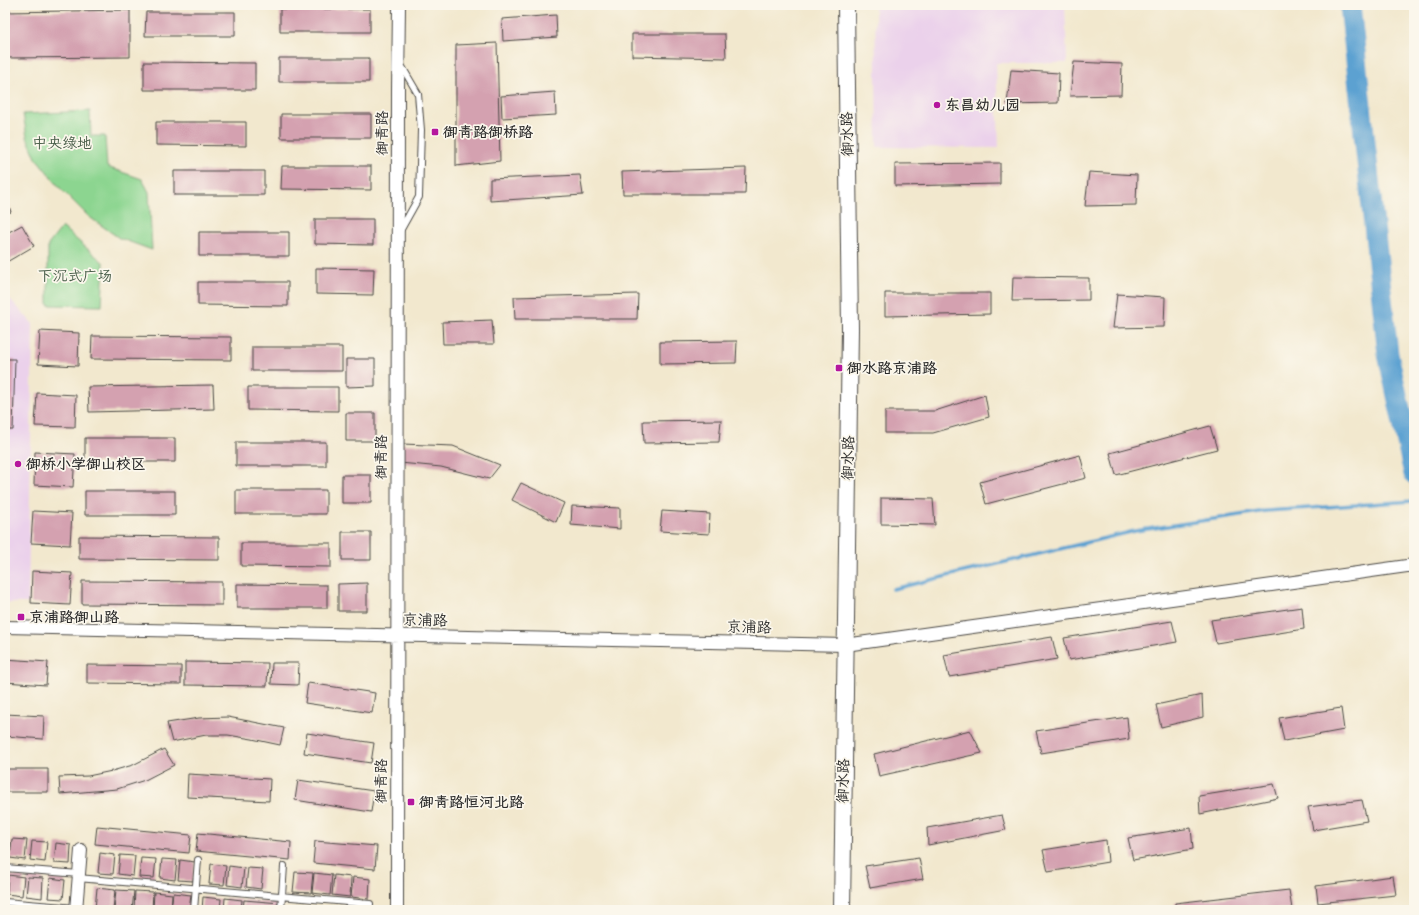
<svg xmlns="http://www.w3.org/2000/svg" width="1419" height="915" font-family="'Shantell Sans','LXGW WenKai TC',sans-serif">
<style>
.built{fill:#ebd1eb}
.green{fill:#8cd590;stroke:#5c805e}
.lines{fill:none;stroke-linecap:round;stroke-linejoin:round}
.stream{stroke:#5ca1d1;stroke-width:3.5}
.river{stroke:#5ca1d1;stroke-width:21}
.building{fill:#d4a1b0}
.lane-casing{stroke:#494743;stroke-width:8}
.street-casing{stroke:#494743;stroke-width:14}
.secondary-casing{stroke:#494743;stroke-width:18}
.lane{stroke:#fff;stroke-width:6}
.street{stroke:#fff;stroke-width:12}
.secondary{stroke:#fff;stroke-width:16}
.poi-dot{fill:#b5179e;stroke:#fbf7ec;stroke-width:1.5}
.labels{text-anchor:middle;stroke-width:3.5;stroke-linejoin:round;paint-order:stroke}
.poi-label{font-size:15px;font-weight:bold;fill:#2b2b2b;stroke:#fbf7ec;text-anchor:start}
.street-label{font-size:15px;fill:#2b2b2b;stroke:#fbf7ec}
.park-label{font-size:15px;fill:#485e49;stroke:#fbf7ec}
</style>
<rect width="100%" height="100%" fill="#fbf7ec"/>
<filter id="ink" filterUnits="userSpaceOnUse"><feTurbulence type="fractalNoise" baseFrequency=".025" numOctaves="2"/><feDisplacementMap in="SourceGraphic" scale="8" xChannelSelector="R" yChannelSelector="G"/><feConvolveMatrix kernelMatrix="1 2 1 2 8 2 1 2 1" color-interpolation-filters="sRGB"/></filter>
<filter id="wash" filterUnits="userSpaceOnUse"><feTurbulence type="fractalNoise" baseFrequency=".012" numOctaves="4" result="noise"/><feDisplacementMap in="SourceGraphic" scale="16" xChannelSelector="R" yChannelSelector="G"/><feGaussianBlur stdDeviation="0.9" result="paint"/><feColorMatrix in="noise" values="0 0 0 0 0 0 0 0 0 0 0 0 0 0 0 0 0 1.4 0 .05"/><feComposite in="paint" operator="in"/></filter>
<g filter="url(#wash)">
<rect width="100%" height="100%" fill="#f2e8ce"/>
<path class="built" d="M 875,5 L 1065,5 L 1067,63 L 996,63 L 999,148 L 877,147 Z
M 9,298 L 33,324 L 28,603 L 5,603 L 5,300 Z"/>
<path class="green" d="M 90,111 L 91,136 L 105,136 L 107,167 L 142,179 L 149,192 L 152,250 L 119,238 L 88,216 L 60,188 L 36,158 L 27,137 L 23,114 Z
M 62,227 L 104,263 L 102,306 L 48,305 L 48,245 Z"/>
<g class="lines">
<path class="stream" d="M 893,589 L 1135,531 L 1266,511 L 1414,501"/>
<path class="river" d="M 1350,5 L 1388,354 L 1414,474"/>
</g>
<g id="blocks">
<path class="building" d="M 280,9 L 370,9 L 370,32 L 280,32 Z
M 130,10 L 130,57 L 5,58 L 5,12 Z
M 146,12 L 235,12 L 235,36 L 145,36 Z
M 556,15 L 557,37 L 503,41 L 502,19 Z
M 632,34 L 725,34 L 726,58 L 632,56 Z
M 497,43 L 500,161 L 456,166 L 456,45 Z
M 279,58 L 369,58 L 369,82 L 279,82 Z
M 144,62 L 255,63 L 255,90 L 144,90 Z
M 1074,62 L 1122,64 L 1121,95 L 1070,96 Z
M 1011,70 L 1059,73 L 1058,103 L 1007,104 Z
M 555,92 L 556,115 L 502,118 L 501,96 Z
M 281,114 L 371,114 L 371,138 L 281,138 Z
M 156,122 L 246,122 L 246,146 L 156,145 Z
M 1000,163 L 1000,184 L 895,186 L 895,164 Z
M 282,166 L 371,166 L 371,190 L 281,189 Z
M 746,168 L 745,194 L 623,194 L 622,172 Z
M 174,171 L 264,171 L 264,195 L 174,195 Z
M 1089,172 L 1137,175 L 1136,205 L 1085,206 Z
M 580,175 L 583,195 L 490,201 L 490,179 Z
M 5,194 L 11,212 L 5,214 Z
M 315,219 L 373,219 L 373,245 L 315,244 Z
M 22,225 L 34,246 L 5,263 L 5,234 Z
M 199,232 L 289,232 L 289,256 L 199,256 Z
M 316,268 L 374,269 L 373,295 L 316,294 Z
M 1013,277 L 1089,278 L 1089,300 L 1012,301 Z
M 198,282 L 288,282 L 288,306 L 198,305 Z
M 885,293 L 990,293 L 990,314 L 885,316 Z
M 638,294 L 637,319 L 515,319 L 514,297 Z
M 1117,294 L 1165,297 L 1164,327 L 1113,328 Z
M 492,320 L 494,344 L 443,344 L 442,322 Z
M 40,331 L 79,333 L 78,366 L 38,364 Z
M 92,336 L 231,337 L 231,360 L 91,359 Z
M 737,341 L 736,363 L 660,364 L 660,342 Z
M 252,347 L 342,347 L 342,371 L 252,371 Z
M 5,359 L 15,359 L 13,430 L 5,430 Z
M 346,359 L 375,359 L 375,386 L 346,387 Z
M 213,385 L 214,409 L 89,412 L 88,387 Z
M 248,387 L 338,387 L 338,411 L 248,410 Z
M 37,393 L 76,395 L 75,427 L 35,426 Z
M 985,395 L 989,417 L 933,433 L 885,433 L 885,411 L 935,411 Z
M 346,413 L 375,413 L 375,441 L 346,441 Z
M 721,420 L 719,442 L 644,443 L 643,421 Z
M 1210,426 L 1217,449 L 1116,475 L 1110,453 Z
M 85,438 L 175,438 L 175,462 L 85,462 Z
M 236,442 L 326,442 L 326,466 L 236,466 Z
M 402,444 L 453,446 L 500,465 L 489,479 L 441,467 L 400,463 Z
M 35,452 L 75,454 L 73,487 L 34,485 Z
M 1080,455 L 1086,478 L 986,504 L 980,482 Z
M 342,475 L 371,475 L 371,503 L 342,503 Z
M 521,483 L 564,503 L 556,522 L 512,500 Z
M 236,490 L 326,490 L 326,514 L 236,514 Z
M 85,491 L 175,491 L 175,515 L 85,515 Z
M 881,498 L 933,499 L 935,525 L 881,524 Z
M 572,506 L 620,508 L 620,529 L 571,525 Z
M 33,511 L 72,513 L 70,545 L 31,543 Z
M 662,511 L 710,514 L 709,534 L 660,531 Z
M 342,532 L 371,532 L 371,560 L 342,560 Z
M 79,536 L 219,537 L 219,560 L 79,559 Z
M 241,543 L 331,543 L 331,567 L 241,566 Z
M 32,571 L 72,573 L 70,605 L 31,603 Z
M 82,581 L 222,582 L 222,605 L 82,604 Z
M 367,583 L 367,611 L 338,611 L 338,584 Z
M 237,584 L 327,585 L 327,608 L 237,608 Z
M 1302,607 L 1304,629 L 1216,643 L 1211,620 Z
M 1172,621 L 1177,642 L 1069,660 L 1064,638 Z
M 1052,637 L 1057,659 L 949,677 L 944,655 Z
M 5,659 L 48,662 L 46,685 L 5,682 Z
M 185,662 L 268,663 L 267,686 L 185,685 Z
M 272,663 L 299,663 L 298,685 L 271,684 Z
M 87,665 L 181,666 L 181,684 L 87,683 Z
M 308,683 L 375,693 L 372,713 L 305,703 Z
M 1202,695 L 1203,717 L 1161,727 L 1156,705 Z
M 1341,708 L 1344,730 L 1284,741 L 1279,718 Z
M 5,714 L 44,716 L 43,739 L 5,736 Z
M 228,717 L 284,728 L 280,745 L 252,739 L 228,735 L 206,735 L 172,742 L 167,723 L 199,718 Z
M 1127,717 L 1129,739 L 1041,753 L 1036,731 Z
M 970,730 L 982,753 L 879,776 L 874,754 Z
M 307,733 L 374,743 L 371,763 L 304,753 Z
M 164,749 L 174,765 L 145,780 L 117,789 L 60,794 L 59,777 L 88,776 L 112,771 L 133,765 Z
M 5,769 L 48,769 L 48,792 L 5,792 Z
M 188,774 L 270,779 L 269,801 L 187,797 Z
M 298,780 L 374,791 L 371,812 L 295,800 Z
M 1274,784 L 1278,798 L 1200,814 L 1199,796 Z
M 1362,800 L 1367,821 L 1313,830 L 1308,807 Z
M 1002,815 L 1006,830 L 928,845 L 927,828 Z
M 97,826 L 191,835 L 189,853 L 95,844 Z
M 1191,828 L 1193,849 L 1133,860 L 1128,838 Z
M 198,833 L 291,842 L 290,860 L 196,851 Z
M 12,839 L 27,840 L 25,860 L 10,858 Z
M 1106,840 L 1108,862 L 1048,872 L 1043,850 Z
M 32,841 L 47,842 L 45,862 L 30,860 Z
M 315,841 L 377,846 L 375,869 L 313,863 Z
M 56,843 L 71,845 L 70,864 L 54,863 Z
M 100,853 L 115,855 L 113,874 L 98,873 Z
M 120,855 L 135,856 L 133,876 L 118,874 Z
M 141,858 L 156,859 L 154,878 L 139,877 Z
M 919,858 L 923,879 L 870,888 L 865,866 Z
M 162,859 L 177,860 L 175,880 L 160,878 Z
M 180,860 L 195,862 L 193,881 L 178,880 Z
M 211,864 L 226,866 L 224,885 L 209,884 Z
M 229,866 L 244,868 L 242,887 L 227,885 Z
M 248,868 L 263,869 L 261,889 L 246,887 Z
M 295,872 L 313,873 L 311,893 L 293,892 Z
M 314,873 L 332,875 L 330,895 L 312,893 Z
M 8,875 L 24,877 L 22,896 L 7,894 Z
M 334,875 L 351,877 L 350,897 L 332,895 Z
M 1393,876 L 1396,895 L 1318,903 L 1316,886 Z
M 28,877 L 43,878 L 42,898 L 26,896 Z
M 353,877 L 370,879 L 369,899 L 351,897 Z
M 50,878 L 65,880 L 63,899 L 48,898 Z
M 97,888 L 115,890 L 113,910 L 95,909 Z
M 116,890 L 134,891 L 132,910 L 114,910 Z
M 1289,890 L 1292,909 L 1175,910 L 1175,903 Z
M 135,891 L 153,892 L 152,910 L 134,910 Z
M 154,892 L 172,894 L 171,910 L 153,910 Z
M 173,893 L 191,895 L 189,910 L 171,910 Z
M 203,897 L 221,899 L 220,910 L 202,910 Z
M 225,898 L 242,900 L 241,910 L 224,910 Z
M 244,900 L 280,903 L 279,910 L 243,910 Z"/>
</g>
</g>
<g filter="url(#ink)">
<use href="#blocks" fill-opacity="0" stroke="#494743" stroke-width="1"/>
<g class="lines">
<g class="lane-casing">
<path id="lane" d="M 400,231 L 419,197 L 421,130 L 418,94 L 401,65
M 5,868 L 79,874
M 78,878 L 370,904 L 369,910
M 5,902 L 76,908
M 194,910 L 198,860
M 281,910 L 284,866"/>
</g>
<g class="street-casing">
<path id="street" d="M 5,627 L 845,645 L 1414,565
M 76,910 L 81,850
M 397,910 L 398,90 L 399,5"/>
</g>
<g class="secondary-casing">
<path id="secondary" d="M 842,910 L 850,329 L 846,5"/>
</g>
<use href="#lane" class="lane"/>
<use href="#street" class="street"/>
<use href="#secondary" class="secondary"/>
</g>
</g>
<g class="poi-dot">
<circle cx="937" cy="105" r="4"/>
<rect x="431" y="128" width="8" height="8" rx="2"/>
<rect x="835" y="364" width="8" height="8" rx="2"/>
<circle cx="18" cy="464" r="4"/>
<rect x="17" y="613" width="8" height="8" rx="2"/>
<rect x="407" y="798" width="8" height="8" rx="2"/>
</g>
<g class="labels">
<g class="poi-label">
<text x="945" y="110">东昌幼儿园</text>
<text x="443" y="137">御青路御桥路</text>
<text x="847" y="373">御水路京浦路</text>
<text x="26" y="469">御桥小学御山校区</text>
<text x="29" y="622">京浦路御山路</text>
<text x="419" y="807">御青路恒河北路</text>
</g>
<g class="street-label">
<text transform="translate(382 133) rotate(-90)" y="5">御青路</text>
<text transform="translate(847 134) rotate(-91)" y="5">御水路</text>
<text transform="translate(381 457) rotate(-90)" y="5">御青路</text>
<text transform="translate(848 458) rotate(-89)" y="5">御水路</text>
<text transform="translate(425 620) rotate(1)" y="5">京浦路</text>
<text transform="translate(749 627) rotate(1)" y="5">京浦路</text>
<text transform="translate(381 781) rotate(-90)" y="5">御青路</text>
<text transform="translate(843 781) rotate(-89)" y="5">御水路</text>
</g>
<g class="park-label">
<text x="62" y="148">中央绿地</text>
<text x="75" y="281">下沉式广场</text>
</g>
</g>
<rect width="1419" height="915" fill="none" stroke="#fbf7ec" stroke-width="20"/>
</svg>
